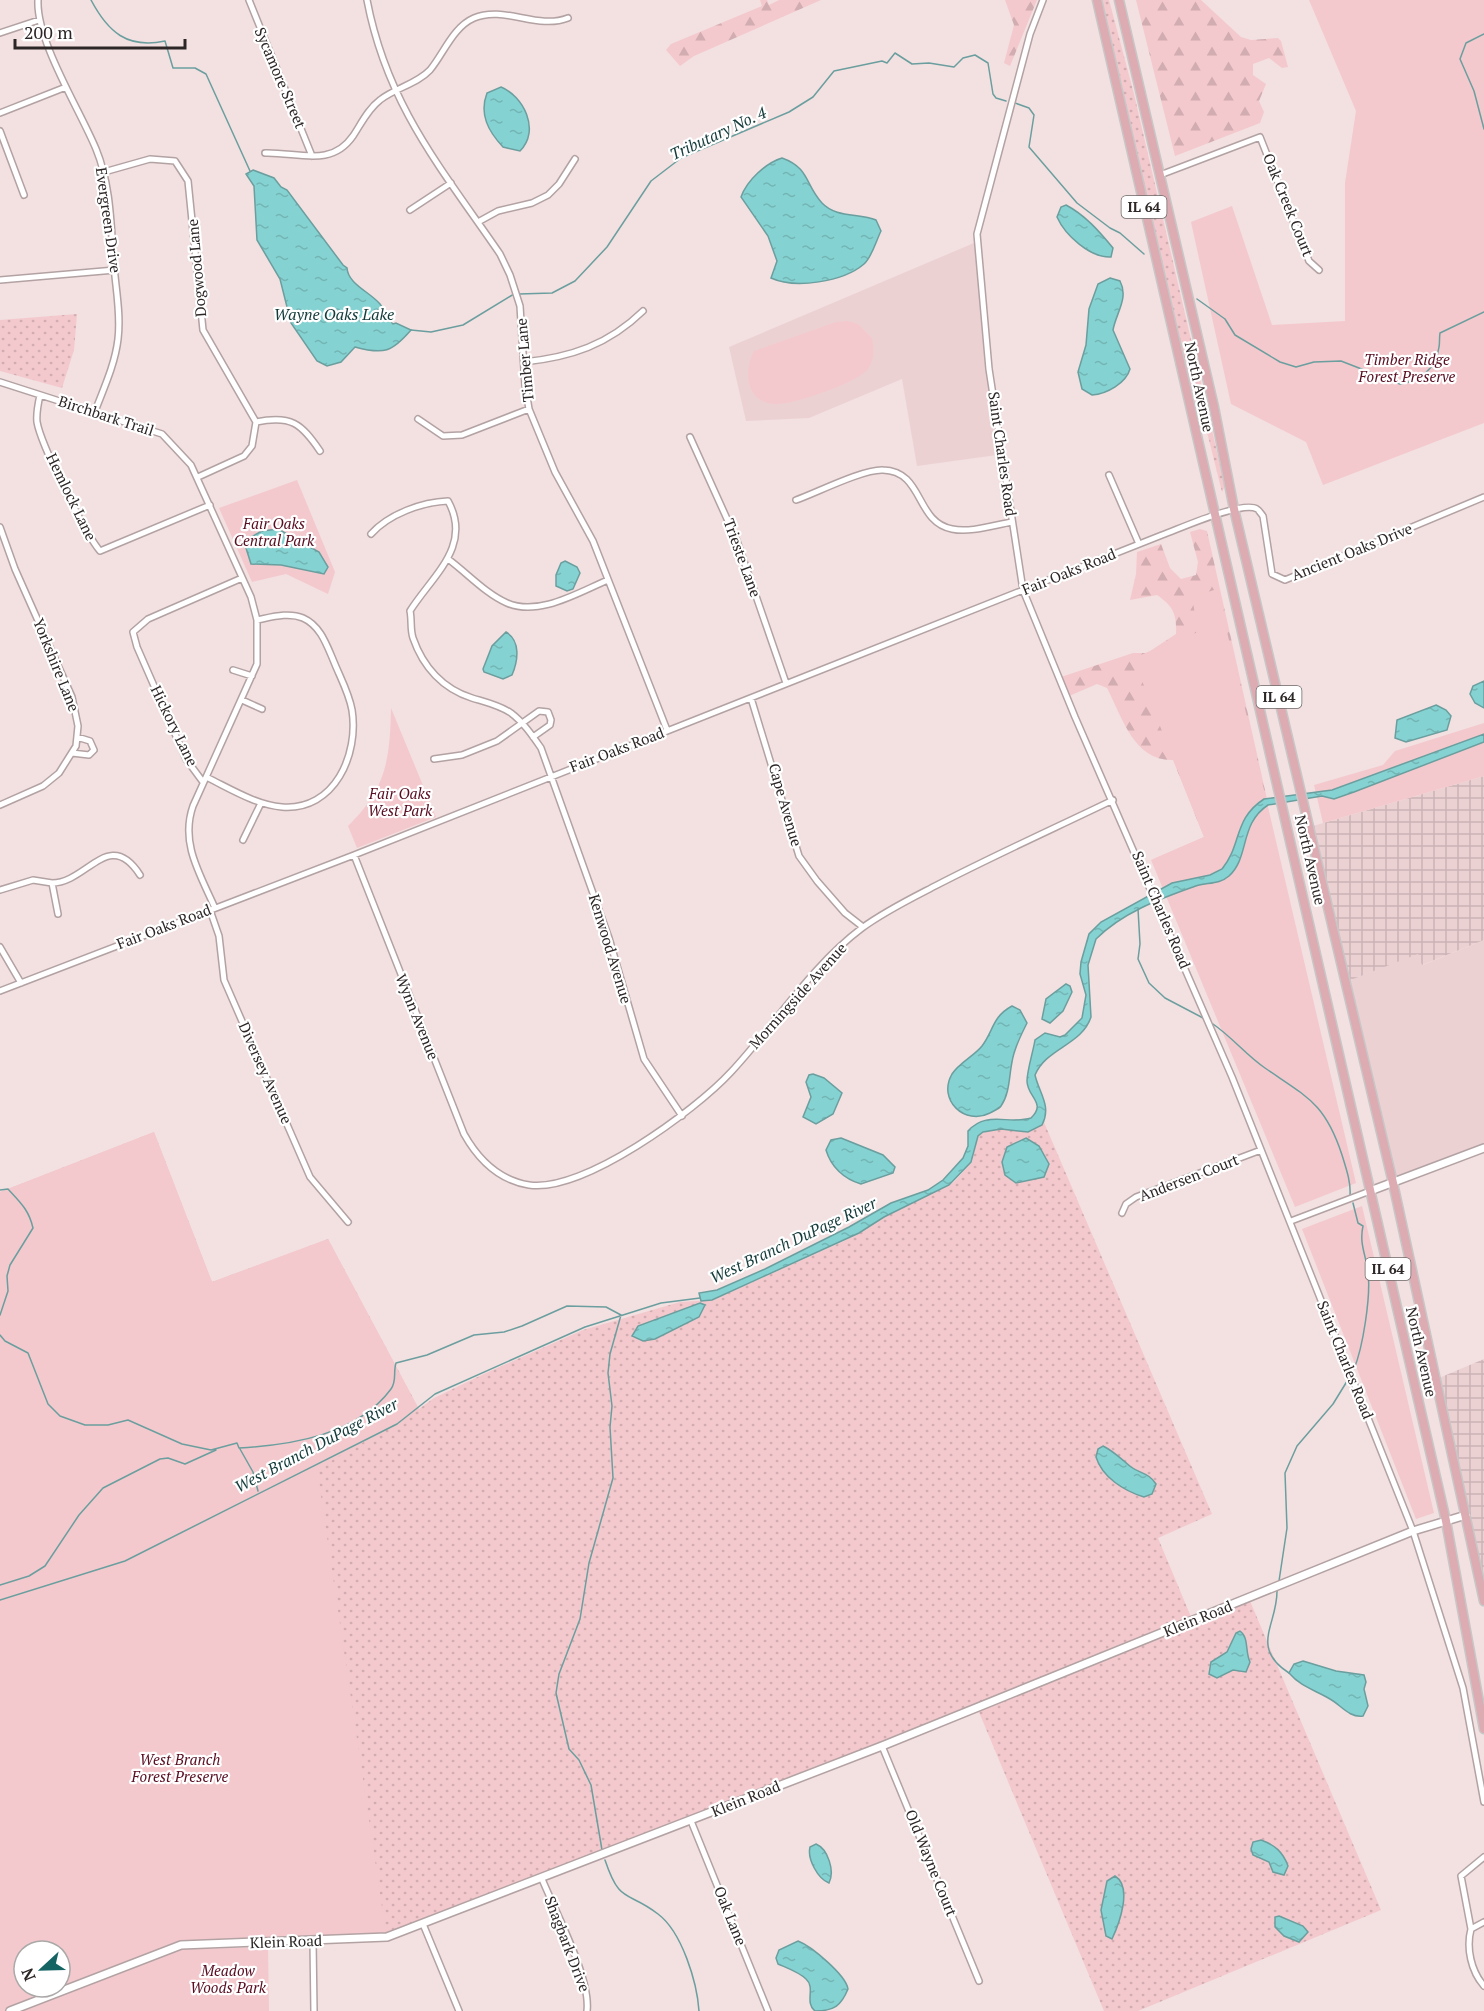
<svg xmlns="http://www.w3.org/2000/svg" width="1484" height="2011" font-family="'PT Serif',serif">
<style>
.built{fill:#ecd1d3}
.industrial{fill:url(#industrial-grid)}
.grass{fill:url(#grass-dots);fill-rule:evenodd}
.forest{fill:url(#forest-firs)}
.green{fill:#f3c9cd;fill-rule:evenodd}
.water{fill:url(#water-ripples);stroke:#6b9e9e;stroke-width:1.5}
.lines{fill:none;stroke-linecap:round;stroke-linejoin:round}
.stream{stroke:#6b9e9e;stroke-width:1.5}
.minor-casing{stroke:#b3a2a3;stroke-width:8}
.tertiary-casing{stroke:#b3a2a3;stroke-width:10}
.primary-casing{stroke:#c8c7c7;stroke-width:11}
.minor{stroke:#fff;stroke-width:5}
.tertiary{stroke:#fff;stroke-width:7}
.primary{stroke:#ddabb2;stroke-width:8}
.labels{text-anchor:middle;stroke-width:4.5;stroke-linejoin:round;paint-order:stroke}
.shield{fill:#fff;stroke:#6c6767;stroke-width:1.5}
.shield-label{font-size:14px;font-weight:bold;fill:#2d2626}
.street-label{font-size:15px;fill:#2d2626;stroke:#fff}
.park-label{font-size:15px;font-style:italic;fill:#580d21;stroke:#fff}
.water-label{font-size:16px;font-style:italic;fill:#143a3a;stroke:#fff}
</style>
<defs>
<pattern id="industrial-grid" width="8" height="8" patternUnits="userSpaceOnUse" patternTransform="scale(1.5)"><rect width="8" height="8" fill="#ecd1d3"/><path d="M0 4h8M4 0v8" fill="none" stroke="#cbb3b5"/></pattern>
<pattern id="grass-dots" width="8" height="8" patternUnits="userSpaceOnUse" patternTransform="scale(1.5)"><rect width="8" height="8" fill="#f3c9cd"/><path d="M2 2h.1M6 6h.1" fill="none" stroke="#d1acb0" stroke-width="1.8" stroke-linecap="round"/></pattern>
<pattern id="forest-firs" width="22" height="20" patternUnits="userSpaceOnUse" patternTransform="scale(1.5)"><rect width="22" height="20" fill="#f3c9cd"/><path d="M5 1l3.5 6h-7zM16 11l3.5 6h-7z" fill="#d1acb0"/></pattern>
<pattern id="water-ripples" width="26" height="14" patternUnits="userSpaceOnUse" patternTransform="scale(1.5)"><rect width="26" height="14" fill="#85d2d2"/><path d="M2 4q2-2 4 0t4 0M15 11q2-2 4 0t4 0" fill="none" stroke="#73b4b4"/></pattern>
</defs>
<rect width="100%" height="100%" fill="#f3e0e1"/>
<path class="built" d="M 974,243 L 997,455 L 917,466 L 902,379 L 809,418 L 746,421 L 729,347 Z
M 1484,940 L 1484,1146 L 1395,1180 L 1348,981 L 1418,953 L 1423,965 Z"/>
<path class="industrial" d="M 1484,776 L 1484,940 L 1422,965 L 1418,954 L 1348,981 L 1313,826 Z
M 1484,1359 L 1484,1587 L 1439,1378 Z"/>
<path class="grass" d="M 1102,0 L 1109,0 L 1134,94 L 1225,486 L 1222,492 L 1208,436 L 1190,385 Z
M 77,314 L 74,350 L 62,388 L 0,371 L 0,320 Z
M 1043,1120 L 1212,1514 L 1158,1538 L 1194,1624 L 1250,1601 L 1381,1910 L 1138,2011 L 1104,2011 L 976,1705 L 386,1934 L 182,1945 L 0,2011 L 0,1192 L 154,1132 L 212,1282 L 328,1239 L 419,1409 L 434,1398 L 486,1373 L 583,1330 L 680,1302 L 713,1300 L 844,1241 L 887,1215 L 954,1182 L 972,1162 L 978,1136 L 982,1133 L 994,1129 L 1030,1129 ZM 24,1951 L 60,1951 L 60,1987 L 24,1987 Z"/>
<path class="forest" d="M 760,0 L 767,0 L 769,5 L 779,0 L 821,0 L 694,56 L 680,66 L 666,50 L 671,44 L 762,6 Z
M 1005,0 L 1037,0 L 1010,66 L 1004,63 L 1014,25 Z
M 1136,0 L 1201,0 L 1241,37 L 1251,40 L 1278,38 L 1281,41 L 1288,67 L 1282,68 L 1269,58 L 1253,64 L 1253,75 L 1266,84 L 1259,101 L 1264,112 L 1260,123 L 1175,156 Z
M 1200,529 L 1207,531 L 1267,799 L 1264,799 L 1238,830 L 1151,860 L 1204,837 L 1173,760 C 1134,761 1123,719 1107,688 L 1097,684 L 1069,696 L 1061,677 L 1133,653 L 1147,653 L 1176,634 C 1177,614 1173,606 1157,595 L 1130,600 L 1136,574 L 1137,552 L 1161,544 L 1170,568 L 1181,579 L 1196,575 L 1198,562 L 1190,532 Z"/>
<path class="green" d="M 1309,0 L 1484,0 L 1484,423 L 1323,485 L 1306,442 L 1231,404 L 1191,222 L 1232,206 L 1272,325 L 1345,321 L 1345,183 L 1356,111 Z
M 848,321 L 858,324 L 872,338 C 874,349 875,359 868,369 C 859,382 791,406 774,404 C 746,402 743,371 754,351 L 836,322 Z
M 297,480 L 335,572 L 328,594 L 286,574 L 252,582 L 219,508 Z
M 1217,589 L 1356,1183 L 1295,1207 L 1151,860 L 1204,837 L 1133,658 L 1198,632 L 1192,597 Z
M 391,708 L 436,817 L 357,848 L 348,826 C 386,789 390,760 391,708 Z
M 1484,723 L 1484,776 L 1323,823 L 1314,785 L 1383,765 L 1395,751 Z
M 154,1132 L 212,1282 L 328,1239 L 419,1410 L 317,1469 L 386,1934 L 200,1949 L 268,1947 L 269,2011 L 20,2011 L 174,1952 L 157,1954 L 8,2011 L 0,2011 L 0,1192 ZM 24,1951 L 60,1951 L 60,1987 L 24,1987 Z
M 1362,1206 L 1434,1513 L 1416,1519 L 1302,1229 Z"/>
<path class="water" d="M 501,87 C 523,96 541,130 520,151 L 503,147 C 488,131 479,114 487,93 Z
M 782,158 C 810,168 805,185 822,203 C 836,218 859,213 876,220 L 881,231 C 876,241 872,257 864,264 C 843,282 795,289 771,278 L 777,261 L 768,236 L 741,197 C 747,180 766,163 782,158 Z
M 253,170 L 274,178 L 281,187 L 287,190 L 343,265 L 347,268 C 348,284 370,292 380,304 C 385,310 386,318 393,324 L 396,323 L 411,330 C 392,352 384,355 355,347 L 341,362 L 327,366 L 317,361 L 291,323 L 280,279 L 257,240 L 254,186 L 246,174 Z
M 1066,205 C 1085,215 1099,231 1113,248 L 1111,257 C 1090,258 1065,235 1057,217 L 1061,207 Z
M 1110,278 L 1120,281 C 1129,298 1116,313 1113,330 L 1130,369 C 1126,383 1107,394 1092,395 L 1082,389 L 1078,372 L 1086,345 L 1089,309 L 1098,284 Z
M 278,529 L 319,552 L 328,567 L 324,574 L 281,565 L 251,564 L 246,548 L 251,537 L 262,531 Z
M 565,561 L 577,567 L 580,573 L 573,589 L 567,591 L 556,586 L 556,575 L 561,563 Z
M 506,632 C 521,641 518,661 512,675 L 503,679 L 484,672 L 483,669 L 492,646 Z
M 1484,681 L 1484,708 L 1475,703 L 1470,694 L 1473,686 Z
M 1436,705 L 1446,710 L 1451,716 L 1447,730 L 1406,742 L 1395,738 L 1397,720 Z
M 1484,734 L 1484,742 L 1354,792 L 1334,799 L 1322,796 L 1268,805 C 1239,824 1250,857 1229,876 C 1219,885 1205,882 1193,887 C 1159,899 1122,913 1096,939 L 1088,965 L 1091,1017 C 1082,1045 1046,1048 1035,1075 C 1039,1093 1052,1106 1042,1125 L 1028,1132 L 1001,1129 L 983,1132 L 978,1136 L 971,1162 L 949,1185 L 884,1217 L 859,1233 L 712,1300 L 701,1301 L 699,1293 L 717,1290 L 765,1269 L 849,1227 L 891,1203 L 928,1190 L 943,1180 L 963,1158 L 968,1146 L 968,1131 C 987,1110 1008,1125 1031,1118 C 1047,1103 1027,1097 1027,1081 C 1027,1071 1033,1052 1035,1040 L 1045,1033 L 1060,1037 L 1065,1035 L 1082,1018 L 1086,995 L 1080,974 L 1081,962 L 1089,934 L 1101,922 L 1172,883 L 1210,875 L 1222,869 C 1242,845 1233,819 1264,799 L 1332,790 Z
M 1066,984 L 1070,986 L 1072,992 L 1063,1011 L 1050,1023 L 1042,1019 L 1046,999 Z
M 1012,1006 L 1020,1010 L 1027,1023 C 1021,1035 1014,1048 1012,1062 C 1009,1076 1010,1093 1001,1106 C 999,1109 993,1111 990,1113 C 965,1126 937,1100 952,1074 C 959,1063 974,1056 982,1046 C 994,1030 992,1017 1012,1006 Z
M 813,1074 L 824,1078 L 842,1093 L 833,1114 L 816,1124 L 803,1117 L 811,1097 L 806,1082 L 809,1075 Z
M 841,1138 L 883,1155 L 895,1167 L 893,1173 L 861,1184 C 844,1179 831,1167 826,1150 L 831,1140 Z
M 1026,1138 L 1039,1146 L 1049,1164 L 1044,1177 L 1016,1183 L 1005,1175 L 1002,1162 L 1007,1147 Z
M 700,1303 L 705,1305 L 699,1317 L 655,1339 L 643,1341 L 632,1336 L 638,1326 Z
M 1103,1446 C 1115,1452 1121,1459 1131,1467 C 1141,1474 1149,1473 1156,1484 L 1152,1494 L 1144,1497 C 1124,1491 1102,1477 1096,1457 L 1098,1449 Z
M 1240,1631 C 1249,1637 1245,1652 1250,1662 L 1246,1672 L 1233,1670 L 1217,1678 L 1209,1674 L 1211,1662 L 1227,1652 L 1236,1633 Z
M 1303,1661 L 1336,1671 L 1364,1675 L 1366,1682 L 1364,1689 L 1368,1706 L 1363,1716 C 1349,1718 1341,1705 1330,1699 C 1315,1690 1301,1687 1289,1673 L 1294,1664 Z
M 1261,1840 C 1275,1845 1283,1852 1288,1866 L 1284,1875 L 1273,1872 L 1269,1862 L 1253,1855 L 1251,1849 L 1253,1842 Z
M 816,1844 C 828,1849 835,1871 829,1883 C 818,1879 807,1859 810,1847 Z
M 1115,1876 C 1133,1887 1119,1924 1112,1939 L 1106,1936 L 1101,1910 L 1107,1881 Z
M 1279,1916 L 1303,1926 L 1308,1932 L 1299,1942 L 1284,1936 L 1275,1927 L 1275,1917 Z
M 798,1941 C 811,1946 846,1975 848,1989 C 841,2006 834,2011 815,2011 C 804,2002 816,1988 806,1979 C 799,1972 787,1968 778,1964 L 776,1958 L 779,1950 Z"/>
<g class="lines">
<path class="stream" d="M 91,0 C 108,32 127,49 165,41 L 173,68 L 195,68 L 206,74 L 250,171
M 1484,34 L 1466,43 L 1460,59 L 1474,91 L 1484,129
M 1015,103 L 1029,108 L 1034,115 L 1029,147 L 1077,203 L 1110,228 L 1120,233 L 1144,254
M 519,294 L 552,293 L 575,281 L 607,247 L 651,181 L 681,158 L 789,112 L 813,97 L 834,71 L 882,61 L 887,63 L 895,53 L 912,64 L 929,63 L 954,67 L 963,58 L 975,55 L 988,63 L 993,94 L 996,98 L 1006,101
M 1197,299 L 1225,319 L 1235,335 L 1280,362 L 1296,367 L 1314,362 L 1341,361 L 1400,384 C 1420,381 1436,369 1439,347 C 1440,342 1439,339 1440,333 L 1484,312
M 411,330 L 431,332 L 463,325 L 514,294
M 1138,909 L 1140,944 L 1138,959 L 1149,983 L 1165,998 L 1203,1018
M 1213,1024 C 1232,1037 1247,1056 1265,1068 C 1307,1097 1325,1103 1342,1155 C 1346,1168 1351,1182 1350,1195
M 0,1190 L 8,1189 C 20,1202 29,1210 33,1228 L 10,1265 L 7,1276 L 8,1291 L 0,1315
M 1353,1203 L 1358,1223 L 1363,1226 C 1359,1244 1366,1255 1368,1272 C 1371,1296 1363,1347 1354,1369
M 0,1335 L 5,1341 L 28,1353 L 48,1404 L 60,1416 L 85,1425 L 108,1425 L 128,1420 L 182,1444 L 211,1450 L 237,1443 L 239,1448 C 292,1445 357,1435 391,1389 C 397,1381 393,1372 396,1363 L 427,1355 L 474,1335 L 504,1332 L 522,1326 L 567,1306 L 606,1307 L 621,1315 L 610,1354 L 608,1373 L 612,1406 L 610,1427 L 613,1478 L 589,1563 L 580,1619 L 559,1674 L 556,1693 L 569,1749 L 579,1760 L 591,1785 L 602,1850
M 240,1449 L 253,1472 L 258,1491
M 1279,1581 L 1287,1528 L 1285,1473 L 1297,1446 L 1333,1404 L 1349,1378
M 0,1585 L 29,1576 L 45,1566 L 79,1515 L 103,1488 L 160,1459 L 168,1458 L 185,1464 L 216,1450
M 1277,1590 C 1278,1624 1249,1647 1289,1673
M 0,1600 L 125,1561 L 397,1424 L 435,1394 L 585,1327 L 661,1303 L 700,1298
M 605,1860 C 620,1905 627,1890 658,1914 C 682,1932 697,1982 699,2011"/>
<g class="minor-casing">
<path id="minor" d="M 38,0 C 36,41 80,110 96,149 C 111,185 111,227 114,266 C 116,290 121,315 118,339 C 115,365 103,390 94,414
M 249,0 L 312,156
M 367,0 C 387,105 441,168 500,254 L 510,275 L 520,306 L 525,385 L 529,409 L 555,472 L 593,541 L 667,730
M 1043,0 L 1030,34 L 977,234 L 989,369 L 1023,590 L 1075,717 L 1232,1077 L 1413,1531 L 1463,1688 L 1484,1802
M 0,33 L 39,20
M 0,113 L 66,87
M 0,131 L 24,195
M 265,153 C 298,152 331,168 353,136 C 361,124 368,109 380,100 C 395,88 417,84 430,70 C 444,53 453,27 474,18 C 504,5 537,30 568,18
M 104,172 L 150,159 L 175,161 L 188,181 L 203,330 L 256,422 L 252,446 L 244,456 L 198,477
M 1160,175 L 1260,137 L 1309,261 L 1319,270
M 410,210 L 451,183
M 478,222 L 498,211 L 532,203 L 548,195 L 559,184 L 575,159
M 0,280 L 115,270
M 524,362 C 571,357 608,345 643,311
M 0,382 L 162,434 L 191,465 L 251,597 L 257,620 L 257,664 L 193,806 C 180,843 200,874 215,908
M 40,395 C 38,404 36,413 37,422 C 41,445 85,533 100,551 L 210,505
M 418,419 L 443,436 L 462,435 L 529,409
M 256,422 C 291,415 301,423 320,451
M 690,437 L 737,541 L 786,683
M 1109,475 L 1139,544
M 796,500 C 816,493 863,469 883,470 C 924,471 915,522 952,529 C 970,533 994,525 1012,522
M 0,527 L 15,569 L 72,697 L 78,726 L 76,746 L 59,773 L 43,786 L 0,805
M 371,534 C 389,514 422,502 448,501 C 473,546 432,576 410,611 C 412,620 410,629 413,638 C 423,667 443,689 472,698 C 485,702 499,705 511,713 C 523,722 532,735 541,748 L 609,938 L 644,1059 L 682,1116
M 448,559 C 467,573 486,594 507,603 C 539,617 579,592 608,580
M 233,670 L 252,676
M 751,698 L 799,856 L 817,881 L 845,913 L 863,927
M 242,700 L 262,709
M 72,753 L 89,755 L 94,750 L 90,741 L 77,737
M 434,759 L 462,755 L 497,741 L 539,711 L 548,712 L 551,720 L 550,725 L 533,737
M 206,777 C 229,788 256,805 282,807 C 335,811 359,754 352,710 C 349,693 340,677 334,662 C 327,646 321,626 303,618 C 289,612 272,617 257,620
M 203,782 L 186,759 L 137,647 L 133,632 L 148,619 L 242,578
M 243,840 L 261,803
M 354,855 L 464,1134 C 478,1159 498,1180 529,1185 C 583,1193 695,1111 731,1072 C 775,1025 810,967 862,928 C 885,911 912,898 937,885 C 995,855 1055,828 1113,800
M 0,890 L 33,880 L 52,883
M 210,910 L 219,936 L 224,980 L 310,1177 L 348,1222
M 58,914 L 52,883 C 87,883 109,827 140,875
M 0,947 L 21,983
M 0,991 L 354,855 L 1162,535 C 1179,529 1243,500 1257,509 C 1258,509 1262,515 1263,516 L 1272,574 L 1285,580 L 1484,497
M 1122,1213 L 1126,1204 L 1136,1197 L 1261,1150
M 1291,1221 L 1370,1191
M 882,1746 L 979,1981
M 691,1821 L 768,2011
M 542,1879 C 555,1911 591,1978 587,2011
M 1484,1922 L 1471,1929 C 1466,1948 1471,1971 1484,1986
M 423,1924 L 459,2011
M 1471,1929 L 1461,1876 L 1484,1857
M 313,1941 L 314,2011"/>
</g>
<g class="tertiary-casing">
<path id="tertiary" d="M 1370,1191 L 1484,1148
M 10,2011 L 181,1945 L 387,1937 L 882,1746 L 1413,1531 L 1466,1515"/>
</g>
<g class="primary-casing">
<path id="primary" d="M 1097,0 L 1446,1521 L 1484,1729
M 1119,0 L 1214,407 L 1234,509 L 1393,1183 L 1484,1601"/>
</g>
<use href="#minor" class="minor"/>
<use href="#tertiary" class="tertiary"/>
<use href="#primary" class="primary"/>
</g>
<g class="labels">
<g class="shield">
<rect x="1121.5" y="196" width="45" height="22" rx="4.5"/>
<rect x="1256.5" y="686" width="45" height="22" rx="4.5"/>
<rect x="1365.5" y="1258" width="45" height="22" rx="4.5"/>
</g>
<g class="shield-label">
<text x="1144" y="212">IL 64</text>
<text x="1279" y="702">IL 64</text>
<text x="1388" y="1274">IL 64</text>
</g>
<g class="street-label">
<text transform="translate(280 78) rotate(67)" y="5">Sycamore Street</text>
<text transform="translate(1288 205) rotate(68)" y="5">Oak Creek Court</text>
<text transform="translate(108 220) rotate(82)" y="5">Evergreen Drive</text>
<text transform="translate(197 268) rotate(-95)" y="5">Dogwood Lane</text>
<text transform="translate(525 360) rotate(-95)" y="5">Timber Lane</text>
<text transform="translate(1199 387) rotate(78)" y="5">North Avenue</text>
<text transform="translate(106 416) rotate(18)" y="5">Birchbark Trail</text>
<text transform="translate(1002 454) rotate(82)" y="5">Saint Charles Road</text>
<text transform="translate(71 497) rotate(64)" y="5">Hemlock Lane</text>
<text transform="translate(1352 552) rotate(-22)" y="5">Ancient Oaks Drive</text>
<text transform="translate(742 558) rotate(70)" y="5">Trieste Lane</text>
<text transform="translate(1069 572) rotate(-22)" y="5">Fair Oaks Road</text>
<text transform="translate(56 665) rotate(68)" y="5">Yorkshire Lane</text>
<text transform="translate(174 726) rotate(64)" y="5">Hickory Lane</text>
<text transform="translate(617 750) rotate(-21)" y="5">Fair Oaks Road</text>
<text transform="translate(785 805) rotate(74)" y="5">Cape Avenue</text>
<text transform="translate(1310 860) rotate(77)" y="5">North Avenue</text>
<text transform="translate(1161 910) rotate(67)" y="5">Saint Charles Road</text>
<text transform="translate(164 927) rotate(-21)" y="5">Fair Oaks Road</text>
<text transform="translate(610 949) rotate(73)" y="5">Kenwood Avenue</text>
<text transform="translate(798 996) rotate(-48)" y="5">Morningside Avenue</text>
<text transform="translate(417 1017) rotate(68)" y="5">Wynn Avenue</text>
<text transform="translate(265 1073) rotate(66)" y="5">Diversey Avenue</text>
<text transform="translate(1189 1178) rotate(-21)" y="5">Andersen Court</text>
<text transform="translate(1421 1352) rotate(77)" y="5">North Avenue</text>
<text transform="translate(1345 1360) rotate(68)" y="5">Saint Charles Road</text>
<text transform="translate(1198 1619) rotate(-22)" y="5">Klein Road</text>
<text transform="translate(746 1799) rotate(-22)" y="5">Klein Road</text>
<text transform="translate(931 1863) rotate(68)" y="5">Old Wayne Court</text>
<text transform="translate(730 1916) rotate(68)" y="5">Oak Lane</text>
<text transform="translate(286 1942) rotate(-2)" y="5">Klein Road</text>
<text transform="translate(567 1944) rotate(69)" y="5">Shagbark Drive</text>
</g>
<g class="park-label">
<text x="1407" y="365">Timber Ridge<tspan x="1407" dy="17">Forest Preserve</tspan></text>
<text x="274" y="529">Fair Oaks<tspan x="274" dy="17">Central Park</tspan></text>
<text x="400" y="799">Fair Oaks<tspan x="400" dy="17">West Park</tspan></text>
<text x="180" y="1765">West Branch<tspan x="180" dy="17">Forest Preserve</tspan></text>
<text x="228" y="1976">Meadow<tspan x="228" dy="17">Woods Park</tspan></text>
</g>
<g class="water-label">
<text transform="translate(718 133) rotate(-25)" y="6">Tributary No. 4</text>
<text x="334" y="320">Wayne Oaks Lake</text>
<text transform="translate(793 1240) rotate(-25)" y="6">West Branch DuPage River</text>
<text transform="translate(316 1445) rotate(-28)" y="6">West Branch DuPage River</text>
</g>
</g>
<g transform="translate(42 1969) rotate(248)"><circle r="28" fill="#ffffff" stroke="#aba8a8" stroke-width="1.5"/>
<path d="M0-4.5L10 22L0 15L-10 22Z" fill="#146464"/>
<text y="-9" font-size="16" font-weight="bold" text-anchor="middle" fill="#2d2626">N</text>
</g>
<path d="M15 39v9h170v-9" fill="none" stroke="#2d2626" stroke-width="3"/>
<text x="24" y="39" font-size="18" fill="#2d2626" stroke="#ffffff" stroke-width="4.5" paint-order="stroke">200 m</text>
</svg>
